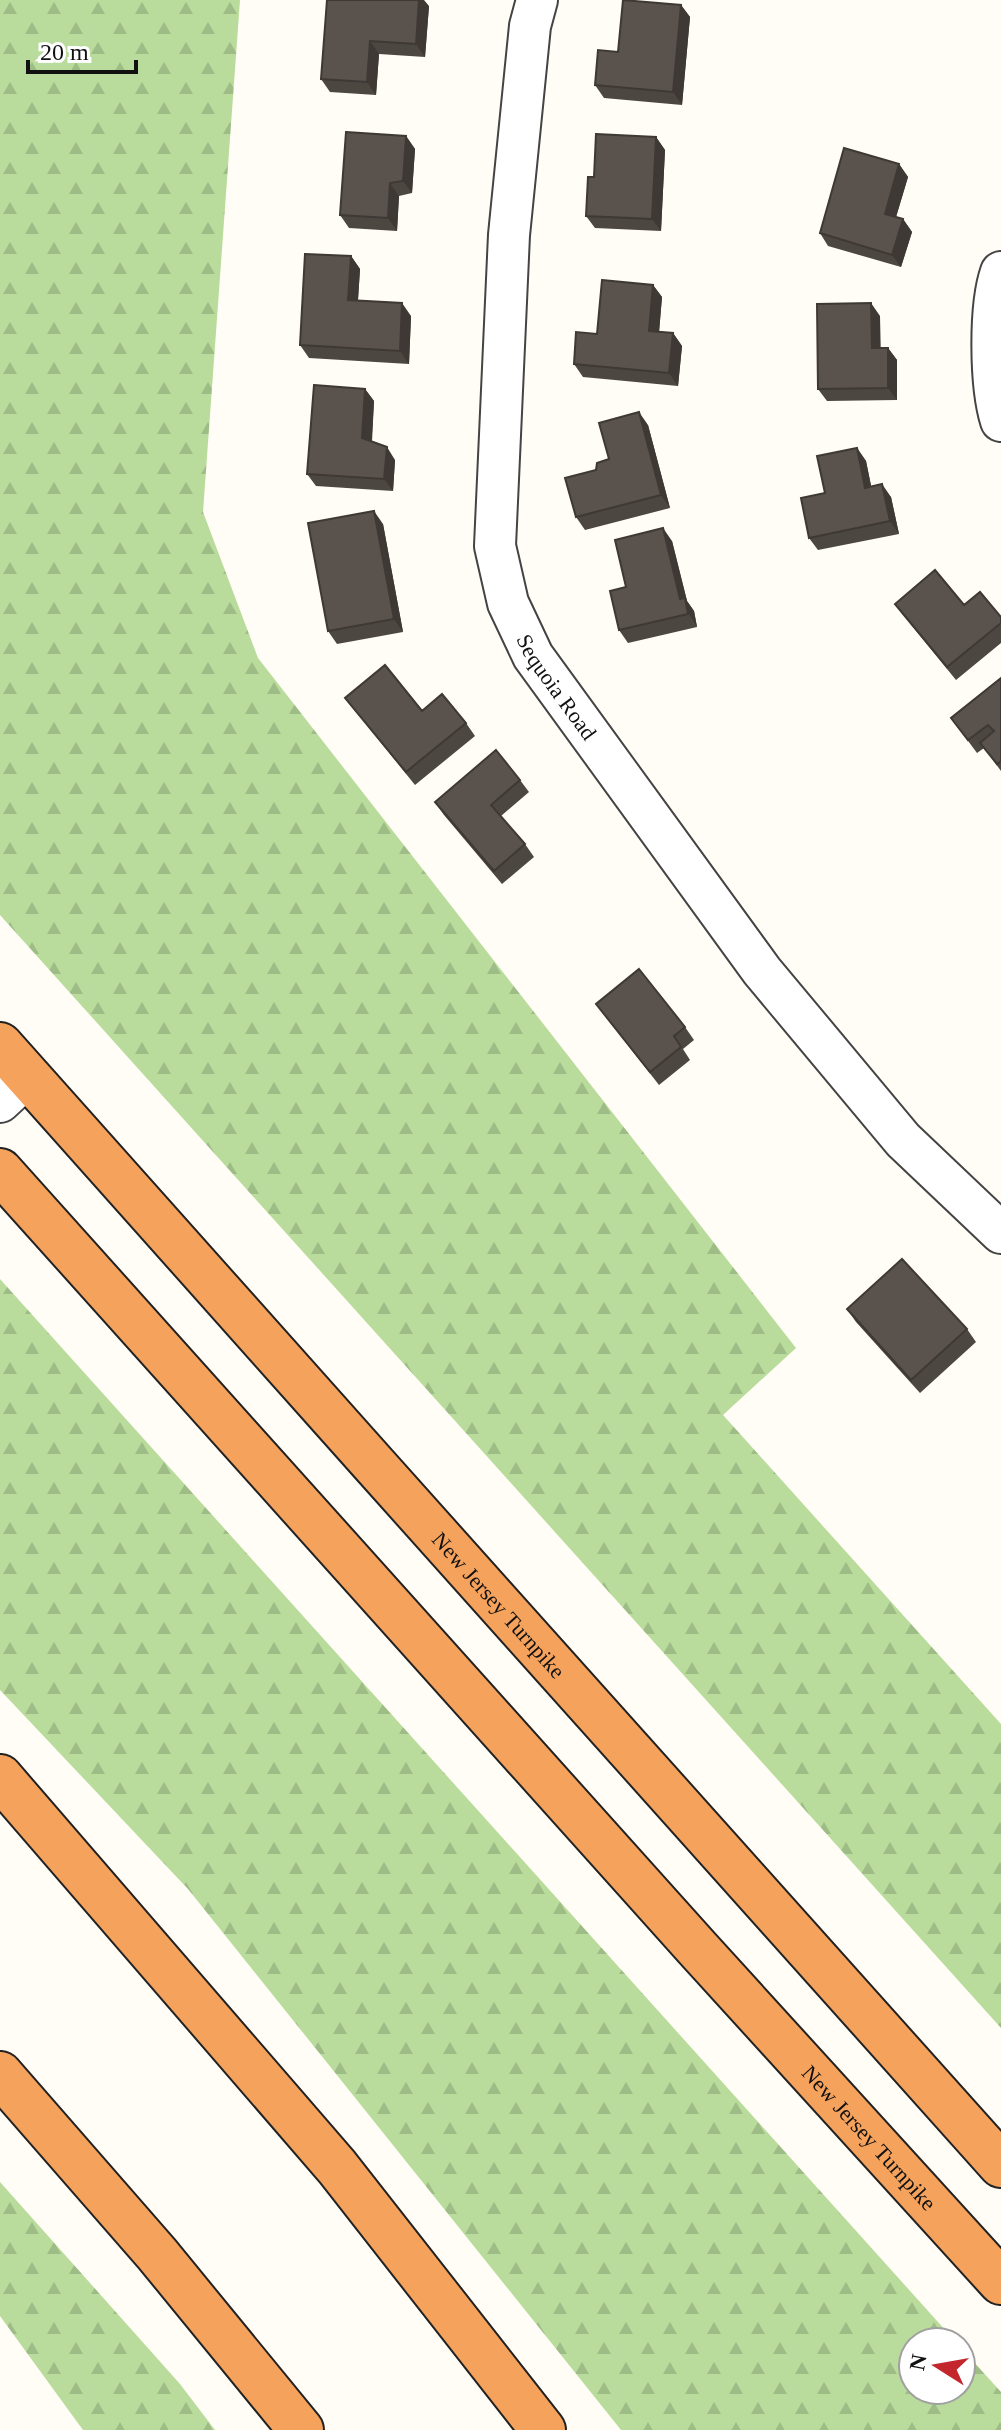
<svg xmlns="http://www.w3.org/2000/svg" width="1001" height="2430" font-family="Georgia,serif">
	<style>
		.forest { fill: url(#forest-firs) }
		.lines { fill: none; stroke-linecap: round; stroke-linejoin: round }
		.minor-casing { stroke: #444; stroke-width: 44 }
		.highway-casing { stroke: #222; stroke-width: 48 }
		.minor { stroke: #fff; stroke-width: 40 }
		.highway { stroke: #f5a25d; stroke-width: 44 }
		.wall { fill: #4d4742 }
		.shaded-wall { fill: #3f3936 }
		.building { fill: #5a524d; stroke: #3f3936; stroke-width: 2 }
		.labels { text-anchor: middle; stroke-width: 8; stroke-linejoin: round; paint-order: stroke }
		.street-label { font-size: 22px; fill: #111; stroke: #fff }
	</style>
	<defs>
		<pattern id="forest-firs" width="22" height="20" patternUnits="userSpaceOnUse" patternTransform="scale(2)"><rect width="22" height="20" fill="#b9dc9c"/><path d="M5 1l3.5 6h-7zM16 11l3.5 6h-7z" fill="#9ebc85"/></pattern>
	</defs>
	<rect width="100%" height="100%" fill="#fffdf5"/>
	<path class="forest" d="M0,0H240L203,512L258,658L796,1348L723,1415L1001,1724V2028L0,915Z
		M0,1279L956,2342H913V2390H961V2348L1001,2392V2430H621L188,1889L0,1690Z
		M0,2182L180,2384L215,2430H83L0,2316Z"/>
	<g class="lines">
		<defs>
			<g id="minor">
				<path id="s1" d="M537,0L530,26L509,235L495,546L508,603L533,656L762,971L903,1140L1001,1233"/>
				<path d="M1001,272C989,306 990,386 1001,421"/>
				<path d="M0,1102L28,1076"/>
			</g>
			<g id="highway">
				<path id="s2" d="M0,1045C334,1418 665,1794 1001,2165"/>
				<path id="s3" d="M0,1171L698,1949L1001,2282"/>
				<path d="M0,1777L337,2167L543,2430"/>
				<path d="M0,2074L157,2254L301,2430"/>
			</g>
		</defs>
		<use href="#minor" class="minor-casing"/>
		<use href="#highway" class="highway-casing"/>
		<use href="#minor" class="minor"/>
		<use href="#highway" class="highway"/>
	</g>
	<path class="wall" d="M327,0L429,6L425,57L379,54L376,95L330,92L321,79Z
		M681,5L690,17L682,105L604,98L595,85L618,52Z
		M406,136L415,149L412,193L399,196L397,231L349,228L340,215Z
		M656,137L665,150L661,231L595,228L586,216L594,177Z
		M899,164L908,177L896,217L903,219L912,232L901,267L828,246L820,233Z
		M351,256L360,269L358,301L411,316L409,364L309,358L300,345Z
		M653,285L662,297L659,332L673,333L682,346L678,386L583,377L574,364L597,334Z
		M880,316V348H888L897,360V400L827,401L818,389Z
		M365,389L374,401L372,442L395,460L393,491L316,486L307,474Z
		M648,425L670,508L585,530L576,517L596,470Z
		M857,448L866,461L871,486L891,497L899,534L818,550L809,538L825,493Z
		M383,524L403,632L337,644L328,631Z
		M672,541L687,601L694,611L697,627L628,643L619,630L626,587Z
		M895,604L964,605L1001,617V643L956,680L904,616Z
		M1001,678V771L984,748L977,753L951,718Z
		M345,698L422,711L466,723L475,736L415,785Z
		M520,780L529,792L501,816L525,844L534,857L502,884L444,815L435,802Z
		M596,1004L685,1027L694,1040L683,1049L690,1060L659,1085Z
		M847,1309L967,1329L976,1342L920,1393L856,1322Z"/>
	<path class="shaded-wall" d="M419,0H424L429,6L425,57L416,44Z
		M681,5L690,17L682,105L673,92Z
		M370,41L379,54L376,95L367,82Z
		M406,136L415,149L412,193L403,181Z
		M656,137L665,150L661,231L652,219Z
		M899,164L908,177L893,227L885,214Z
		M390,183L399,196L397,231L388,218Z
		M903,219L912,232L901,267L892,255Z
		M351,256L360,269L357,313L348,300Z
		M653,285L662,297L658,344L649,331Z
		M402,303L411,316L409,364L400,351Z
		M871,303L880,316L881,361L872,348Z
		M673,333L682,346L678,386L669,373Z
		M888,348L897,360V400L888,388Z
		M365,389L374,401L371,451L362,438Z
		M639,412L648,425L670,508L661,495Z
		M387,447L395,460L393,491L384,479Z
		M857,448L866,461L874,500L865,488Z
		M882,484L891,497L899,534L890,521Z
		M374,511L383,524L403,632L394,619Z
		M663,528L672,541L687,601L694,611L697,627L680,599Z"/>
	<path class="building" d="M327,0H419L416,44L370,41L367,82L321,79Z
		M623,0L681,5L673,92L595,85L598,50L618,52Z
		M346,132L406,136L403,181L390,183L388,218L340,215Z
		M596,134L656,137L652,219L586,216L588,177H594Z
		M844,148L899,164L885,214L903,219L892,255L820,233Z
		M305,254L351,256L348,300L402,303L400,351L300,345Z
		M602,280L653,285L649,331L673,333L669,373L574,364L576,332L597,334Z
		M871,303L872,348H888V388L818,389L817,304Z
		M314,385L365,389L362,438L387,447L384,479L307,474Z
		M639,412L661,495L576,517L565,478L596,470L597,463L609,459L599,423Z
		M857,448L865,488L882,484L890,521L809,538L801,498L825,493L817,456Z
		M374,511L394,619L328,631L308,523Z
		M663,528L680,599L685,598L688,614L619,630L610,591L626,587L615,540Z
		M935,570L964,605L980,592L1001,617V623L947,667L895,604Z
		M385,665L422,711L442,694L466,723L406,772L345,698Z
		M1001,678V761L997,764L980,743L994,731L988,725L968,740L951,718Z
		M496,750L520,780L491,805L525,844L494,871L435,802Z
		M639,969L685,1027L674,1036L681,1047L650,1072L596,1004Z
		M902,1259L967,1329L911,1380L847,1309Z"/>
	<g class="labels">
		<g class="street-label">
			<text dy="8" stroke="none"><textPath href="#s1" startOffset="704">Sequoia Road</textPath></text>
			<text dy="8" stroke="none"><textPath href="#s2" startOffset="750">New Jersey Turnpike</textPath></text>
			<text dy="8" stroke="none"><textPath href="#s3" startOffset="1300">New Jersey Turnpike</textPath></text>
		</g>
	</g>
	<g transform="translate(937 2366) rotate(281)"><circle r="38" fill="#ffffff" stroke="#a0a0a0" stroke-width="2"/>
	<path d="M0-6L14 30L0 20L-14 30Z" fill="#c4262e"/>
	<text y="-12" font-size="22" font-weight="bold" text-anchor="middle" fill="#111111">N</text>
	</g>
	<path d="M28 60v12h108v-12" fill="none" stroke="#111111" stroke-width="4"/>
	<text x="40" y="60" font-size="24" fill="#111111" stroke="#ffffff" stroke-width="6" paint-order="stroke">20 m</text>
</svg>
